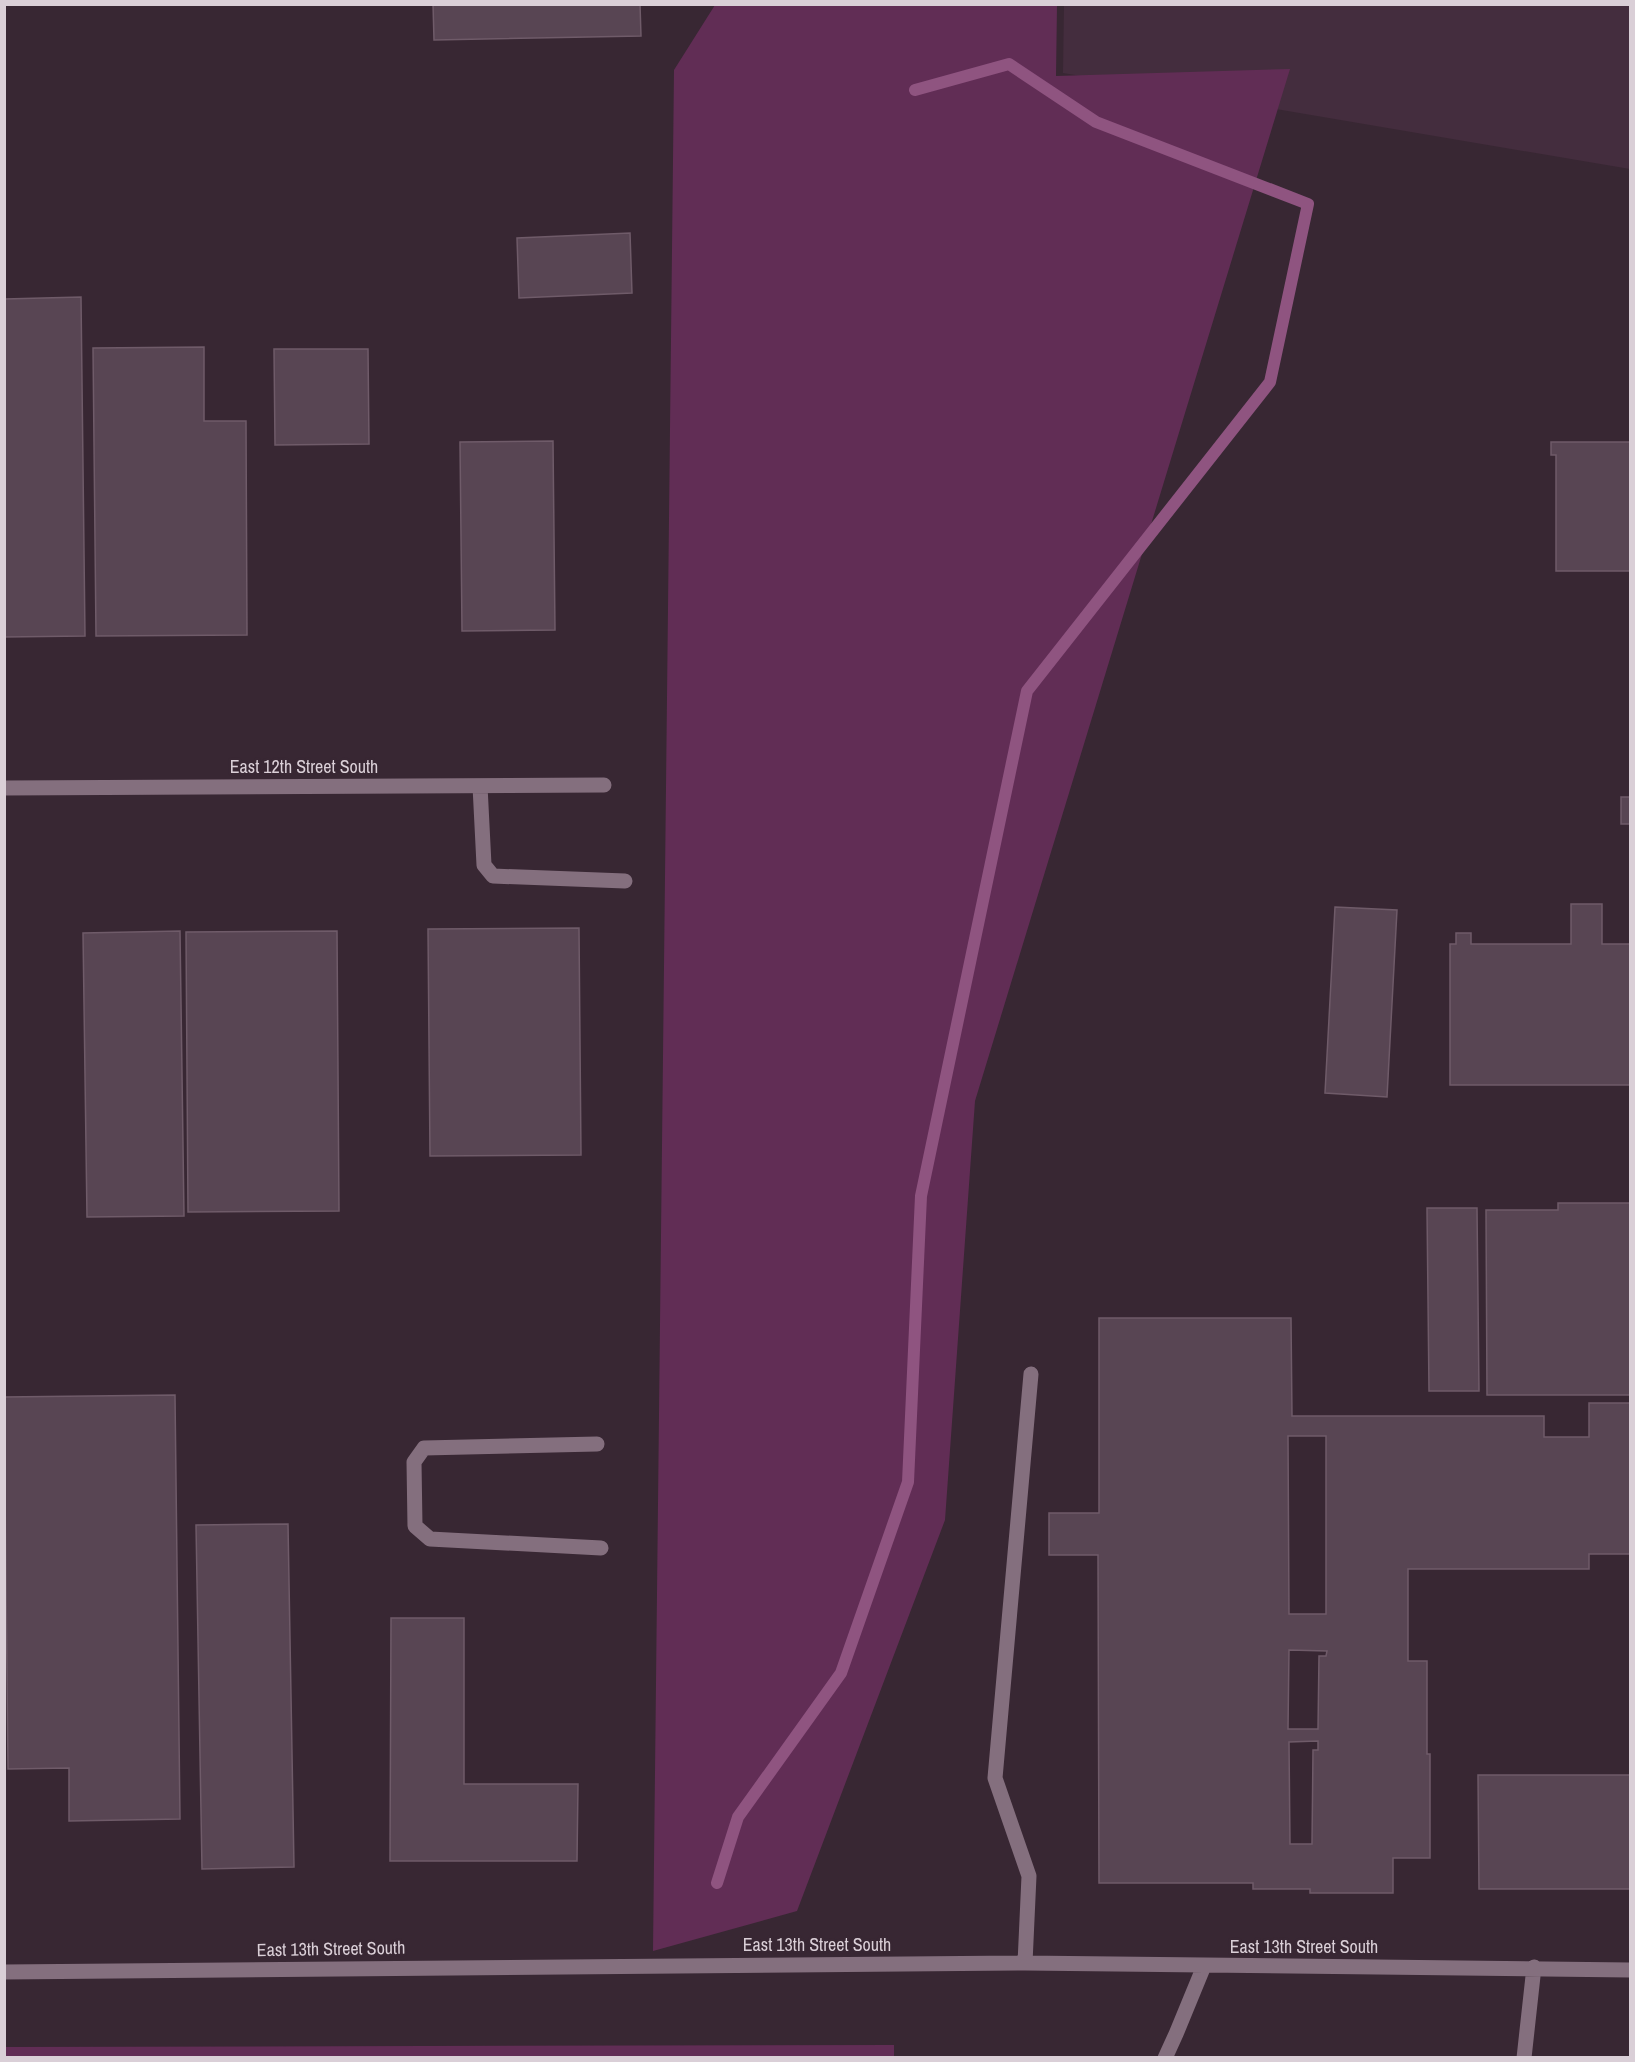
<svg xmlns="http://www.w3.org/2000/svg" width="1635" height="2062" font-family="'Archivo Narrow',sans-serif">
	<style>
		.built { fill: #442d3e }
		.green { fill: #612d55 }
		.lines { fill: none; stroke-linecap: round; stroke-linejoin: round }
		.stream { stroke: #8f5480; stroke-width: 12 }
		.building { fill: #584553; stroke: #6f5b69; stroke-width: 1.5; fill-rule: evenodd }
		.minor { stroke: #846f7e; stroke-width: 15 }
		.labels { text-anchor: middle; stroke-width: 5; stroke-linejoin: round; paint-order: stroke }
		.street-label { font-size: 18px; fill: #dacfd7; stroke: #382733 }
	</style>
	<rect width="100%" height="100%" fill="#382733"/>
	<path class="built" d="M1064,5H1630V169L1063,73Z"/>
	<path class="green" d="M715,5H1057L1056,76L1290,69L975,1101L945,1520L797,1911L653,1951L674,70Z
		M894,2045V2058L4,2057L5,2047Z"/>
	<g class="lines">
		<path class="stream" d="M717,1883L738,1817L841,1673L908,1482L921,1196L1027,691L1270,382L1308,204L1096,122L1009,64L915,90"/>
	</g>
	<path class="building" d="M433,4H640L641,36L434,40Z
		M630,233L632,293L519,298L517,238Z
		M81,297L85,636L4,637L5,299Z
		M204,347V421H246L247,635L96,636L93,348Z
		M274,349H368L369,444L275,445Z
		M553,441L555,630L462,631L460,442Z
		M1551,442H1630V571H1556V455H1551Z
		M1621,797H1630V824H1621Z
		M1571,904H1602V944H1630V1085H1450V944H1456V933H1471V944H1571Z
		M1335,907L1397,910L1387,1097L1325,1093Z
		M579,928L581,1155L430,1156L428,929Z
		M180,931L184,1216L87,1217L83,933Z
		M337,931L339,1211L188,1212L186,932Z
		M1558,1203H1630V1395H1487L1486,1210H1558Z
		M1427,1208H1477L1479,1391H1429Z
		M1099,1318H1291L1292,1416H1544V1437H1589V1403H1630V1554H1589V1569H1408V1661H1427V1754H1430V1858H1393V1893H1310V1889H1253V1883H1099L1098,1555H1049V1513H1099ZM1288,1436H1326V1614H1289ZM1289,1650L1327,1651L1326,1656H1319L1318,1729H1288ZM1318,1741V1750H1313L1312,1844H1290L1289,1742Z
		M175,1395L180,1819L69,1821V1768L8,1769L4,1397Z
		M288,1524L294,1867L202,1869L196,1525Z
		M391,1618H464V1784H578L577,1861H390Z
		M1478,1775H1630V1889H1479Z"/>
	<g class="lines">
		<path class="minor" d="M480,786L484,865L493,876L625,881
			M4,788L604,785
			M597,1444L424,1448L414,1462L415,1526L430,1539L601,1548
			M1025,1963L1029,1876L995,1778L1031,1374
			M4,1972L1025,1963L1630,1970
			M1165,2058L1176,2034L1204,1966
			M1524,2058L1534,1967"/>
	</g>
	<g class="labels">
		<g class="street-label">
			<text x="304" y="773">East 12th Street South</text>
			<text x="817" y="1951">East 13th Street South</text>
			<text x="1304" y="1953">East 13th Street South</text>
			<text transform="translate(331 1949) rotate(-1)" y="6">East 13th Street South</text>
		</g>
	</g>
	<rect width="1635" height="2062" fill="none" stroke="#dacfd7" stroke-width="12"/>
</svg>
